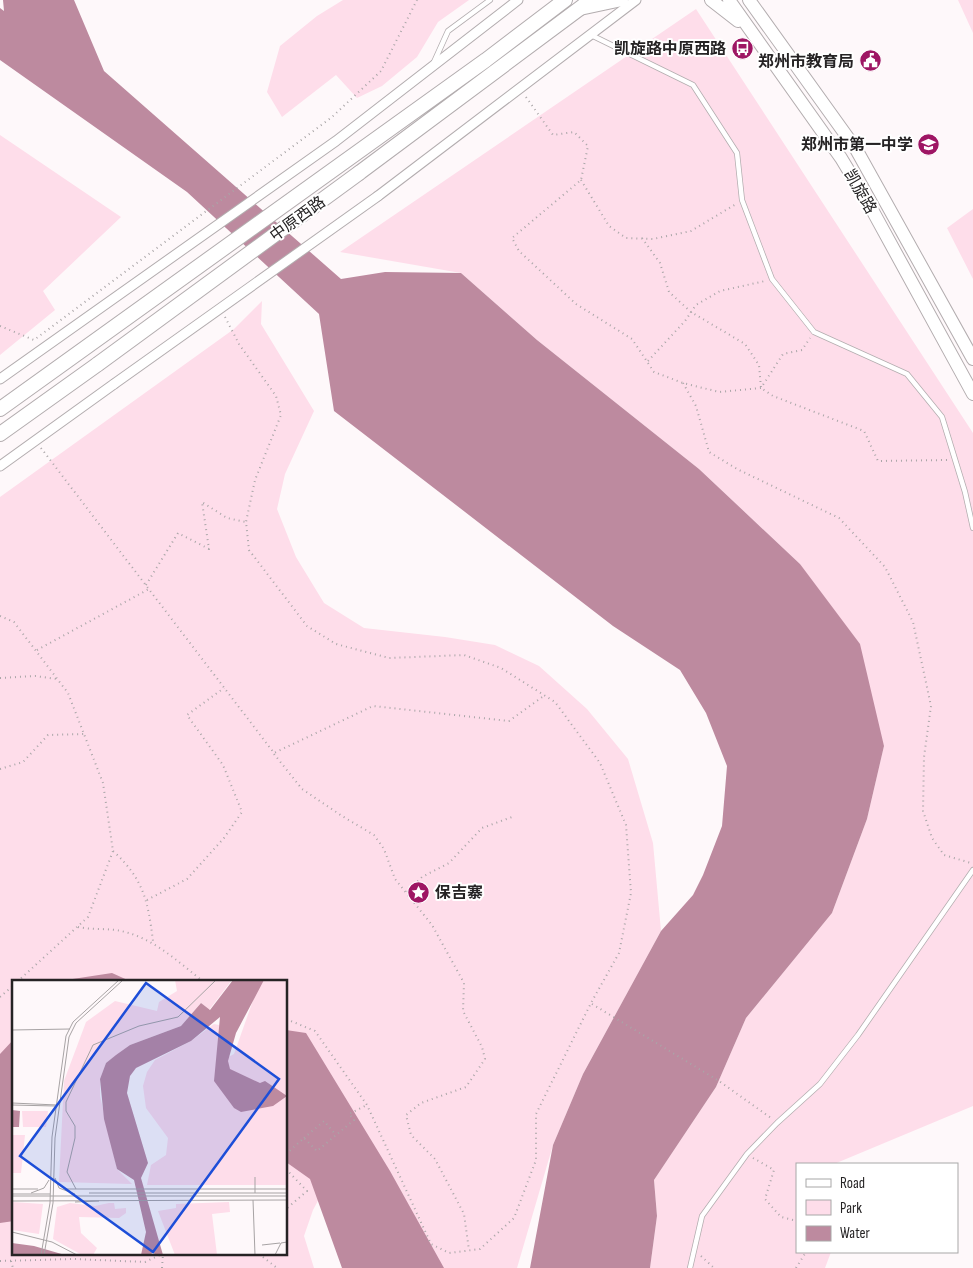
<svg xmlns="http://www.w3.org/2000/svg" width="973" height="1268" font-family="'Sofia Sans Condensed','Noto Sans SC',sans-serif">
	<style>
		.green { fill: #feddea; fill-rule: evenodd }
		.water { fill: #bd8a9f }
		.lines { fill: none; stroke-linecap: round; stroke-linejoin: round }
		.lane-casing { stroke: #b3adaf; stroke-width: 6 }
		.street-casing { stroke: #b3adaf; stroke-width: 11 }
		.secondary-casing { stroke: #b3adaf; stroke-width: 14 }
		.primary-casing { stroke: #b3adaf; stroke-width: 16 }
		.path { stroke: #aaa6a8; stroke-width: 2; stroke-dasharray: 1 4; stroke-linecap: butt }
		.lane { stroke: #fff; stroke-width: 4.5 }
		.street { stroke: #fff; stroke-width: 9 }
		.secondary { stroke: #fff; stroke-width: 12 }
		.primary { stroke: #fff; stroke-width: 14 }
		.street-bridge-casing { stroke: #b3adaf; stroke-width: 11; stroke-linecap: butt }
		.primary-bridge-casing { stroke: #b3adaf; stroke-width: 16; stroke-linecap: butt }
		.street-bridge { stroke: #fff; stroke-width: 9 }
		.primary-bridge { stroke: #fff; stroke-width: 14 }
		.labels { text-anchor: middle; stroke-width: 4; stroke-linejoin: round; paint-order: stroke }
		.poi-label { font-size: 16px; font-weight: bold; fill: #252324; stroke: #fff; text-anchor: end }
		.street-label { font-size: 16px; fill: #252324; stroke: #fff }
		.inset-road { fill: none; stroke: #a7a3a4; stroke-width: 1 }
		.view { fill: #1d4ed8; fill-opacity: 0.15; stroke: #1d4ed8; stroke-width: 2.5 }
		.inset-edge { fill: none; stroke: #252324; stroke-width: 2.5 }
	</style>
	<rect width="100%" height="100%" fill="#fef8fa"/>
	<path class="green" d="M343,0H469L438,22L417,57L382,86L357,98L336,75L282,117L267,92L280,46L317,16Z
		M958,0H973V33Z
		M696,9L973,433V1106L834,1164H797V1252H831L825,1268H650L657,1216L654,1180L716,1087L746,1018L832,913L867,819L884,746L800,564L699,469L537,340L461,273L340,252Z
		M0,135L121,217L43,291L55,310L0,355Z
		M973,209V279L947,228Z
		M262,301L261,324L314,411L285,474L277,509L296,557L324,603L364,628L445,637L495,645L539,666L587,709L628,759L653,843L661,931L583,1074L553,1145L517,1268H433L336,1167L313,1210L304,1236L314,1268H0V497L234,329ZM14,982H286V1254H14Z"/>
	<path class="water" d="M3,0H74L104,71L341,279L385,272L461,273L537,340L699,469L800,564L860,644L884,746L867,819L832,913L746,1018L716,1087L654,1180L657,1216L650,1268H530L553,1145L583,1074L661,931L693,895L703,875L722,826L727,766L706,713L680,670L613,626L334,411L319,314L187,192L0,60V8L4,11Z
		M112,973L132,982H65L66,980Z
		M286,1030L306,1033L390,1171L444,1268H342L310,1179L286,1162Z
		M14,1039V1221L0,1223V1054Z"/>
	<g class="lines">
		<defs>
			<path id="lane" d="M591,35L693,85L737,153L742,200L772,279L814,332L907,374L942,417L965,492L973,528
				M434,62L448,31L490,0
				M690,1268L702,1216L747,1154L777,1123L820,1084L858,1035L973,870"/>
			<path id="street" d="M378,196L636,0
				M0,379L336,141L518,0
				M0,466L114,384"/>
			<path id="secondary" d="M711,0L738,21
				M729,0L841,158L870,206L973,394
				M749,0L856,149L973,359
				M580,9L622,0"/>
			<path id="primary" d="M359,173L591,0
				M0,409L486,60L565,0
				M0,434L98,364"/>
		</defs>
		<use href="#lane" class="lane-casing"/>
		<use href="#street" class="street-casing"/>
		<use href="#secondary" class="secondary-casing"/>
		<use href="#primary" class="primary-casing"/>
		<path class="path" d="M526,97L553,135L574,132L588,146L581,180L512,238L519,251L576,304L632,339L654,372L683,383L719,392L761,388L783,354L802,350L810,338
			M581,180L609,226L626,238L653,239L691,231L736,204
			M642,238L660,263L669,292L691,312L745,344L759,365L761,388L773,396L864,431L878,461L947,460
			M225,317L239,344L276,396L281,415L255,480L246,522L249,550L307,626L336,644L389,658L464,655L501,668L555,702L600,763L626,825L631,893L619,953L591,1003L536,1114V1160L514,1218L480,1249L449,1253L431,1244L367,1105L315,1031L286,1019
			M0,326L34,340L332,117L381,71L417,0
			M648,361L685,321L696,305L720,291L765,281
			M683,383L696,406L709,452L737,469L839,518L885,567L913,622L931,706L924,757L923,811L932,838L944,855L971,863
			M41,448L274,753L373,706L509,721L545,695
			M146,585L178,533L209,549L202,502L227,518L246,522
			M0,616L14,622L68,693L103,783L113,851L88,917L17,982
			M37,650L149,589
			M0,678L35,676L57,679
			M274,754L302,789L342,816L374,835L384,849L395,879L432,925L464,983L463,1011L482,1047L485,1059L466,1087L421,1103L406,1115L411,1135L435,1159L464,1214L469,1250
			M0,769L23,762L48,735L84,734
			M113,851C144,879 148,902 153,941
			M407,892L422,877L449,863L482,828L512,817
			M147,900L187,879L224,838L242,812L223,765L187,715L224,688
			M78,927C92,930 108,928 121,931C154,938 178,962 204,982
			M0,997L14,985
			M592,1004L719,1081L771,1118
			M304,1138L324,1121L336,1135
			M286,1154L304,1138L317,1151L354,1120L349,1114L367,1105
			M753,1158L774,1170L765,1199L781,1217L797,1221
			M286,1169L307,1191L286,1209
			M259,1254L277,1268
			M701,1256L714,1268
			M0,1261L73,1259L145,1262L162,1254
			M11,1261L13,1268
			M162,1268L163,1254
			M796,1268L806,1252"/>
		<use href="#lane" class="lane"/>
		<use href="#street" class="street"/>
		<use href="#secondary" class="secondary"/>
		<use href="#primary" class="primary"/>
		<defs>
			<path id="street-bridge" d="M114,384L378,196"/>
			<path id="primary-bridge" d="M98,364L359,173"/>
		</defs>
		<use href="#street-bridge" class="street-bridge-casing"/>
		<use href="#primary-bridge" class="primary-bridge-casing"/>
		<use href="#street-bridge" class="street-bridge"/>
		<use href="#primary-bridge" class="primary-bridge"/>
	</g>
	<defs>
		<symbol id="bus-disc" viewBox="-11 -11 22 22"><circle r="9.5" fill="#9e1664" stroke="#fff"/><path d="M-5-6H5V4H4V6H2V4H-2V6H-4V4H-5ZM-3.5-4V0h7V-4ZM-3.5 1.2v1.5H-2V1.2ZM2 1.2v1.5H3.5V1.2Z" fill="#fff"/></symbol>
		<symbol id="civic-disc" viewBox="-11 -11 22 22"><circle r="9.5" fill="#9e1664" stroke="#fff"/><path d="M-.6-6.5H3V-4.5H.6V-3L4-1V1h2V6H-6V1h2V-1L-.6-3ZM-1.2 2.5V6h2.4V2.5Z" fill="#fff"/></symbol>
		<symbol id="school-disc" viewBox="-11 -11 22 22"><circle r="9.5" fill="#9e1664" stroke="#fff"/><path d="M0-5L7-2L0 1L-7-2ZM-4 1L0 2.5L4 1V4Q0 6-4 4Z" fill="#fff"/></symbol>
		<symbol id="sight-disc" viewBox="-11 -11 22 22"><circle r="9.5" fill="#9e1664" stroke="#fff"/><path d="M0-6L1.8-2.2L6-1.7L2.9 1.2L3.7 5.4L0 3.3L-3.7 5.4L-2.9 1.2L-6-1.7L-1.8-2.2Z" fill="#fff"/></symbol>
	</defs>
	<g fill-rule="evenodd">
		<use href="#bus-disc" x="730" y="36" width="25" height="25"/>
		<use href="#civic-disc" x="858" y="48" width="25" height="25"/>
		<use href="#school-disc" x="916" y="132" width="25" height="25"/>
		<use href="#sight-disc" x="406" y="880" width="25" height="25"/>
	</g>
	<g class="labels">
		<g class="poi-label">
			<text x="726" y="54">凯旋路中原西路</text>
			<text x="854" y="67">郑州市教育局</text>
			<text x="913" y="150">郑州市第一中学</text>
			<text x="435" y="898" text-anchor="start">保吉寨</text>
		</g>
		<g class="street-label">
			<text transform="translate(861 191) rotate(60)" y="6">凯旋路</text>
			<text transform="translate(297 218) rotate(-36)" y="6">中原西路</text>
		</g>
	</g>
	<g transform="translate(12 980)">
		<rect width="275" height="275" fill="#fef8fa"/>
		<path d="M163,0H220L197,30L189,23L169,46L118,65L94,83L88,99V116L105,189L120,204L47,202L52,101L74,42L103,21L145,31L147,22L165,11ZM252,0H275V205H135L139,185L154,175L156,158L134,128L131,106L135,92L143,80L179,61L202,44L207,45L209,50L211,80L222,74L244,12ZM10,131H36L34,147H11ZM0,155H13L9,193H0ZM0,222L31,224L27,254L0,250ZM217,222L218,232L200,234L205,275H163L146,231L164,228V224ZM58,223L83,226L97,223H102L103,229L114,228V233L107,238L67,237L69,253L85,268L81,275H70L41,259L45,227Z" fill="#feddea"/>
		<path d="M221,0H252L224,53L216,81L218,89L248,103L253,101L275,116L261,126L229,132L222,128L202,101L208,37L179,61L124,88L118,96L115,113L136,183L129,198L151,275H143L141,271L139,275H129L134,252L122,200L105,189L92,139L88,99L94,83L104,75L118,65L169,46L189,23L198,30ZM0,130L8,131L7,147H0ZM0,263L22,266L53,275H0Z" fill="#bd8a9f"/>
		<path class="inset-road" d="M0,50L58,49M0,123L45,125M0,125L43,126M243,197V213M43,198L47,208L63,214M0,209H26M54,209H275M64,209L55,192L63,158V146L54,131V122L81,65L127,46L166,37L204,0M19,213L32,208L37,200M77,213H275M0,214H38M0,216H275M241,220L243,275M0,221L275,220M63,222L87,221M0,252L40,262L65,275M250,265L268,263M29,275L38,223L40,157L54,56L61,42L107,0M32,275L41,223L43,158L57,57L64,43L111,0M263,275L269,263L275,262"/>
		<path class="view" d="M134,3L267,99L141,272L8,176Z"/>
		<rect width="275" height="275" class="inset-edge"/>
	</g>
	<rect x="796" y="1163" width="162" height="90" fill="#ffffff" stroke="#a8a7a7"/>
	<rect x="806" y="1179" width="25" height="8" fill="#ffffff" stroke="#a8a7a7"/>
	<text x="840" y="1188" font-size="15" fill="#252324">Road</text>
	<rect x="806" y="1200" width="25" height="15" fill="#feddea" stroke="#a8a7a7"/>
	<text x="840" y="1213" font-size="15" fill="#252324">Park</text>
	<rect x="806" y="1226" width="25" height="15" fill="#bd8a9f" stroke="#a8a7a7"/>
	<text x="840" y="1238" font-size="15" fill="#252324">Water</text>
</svg>
